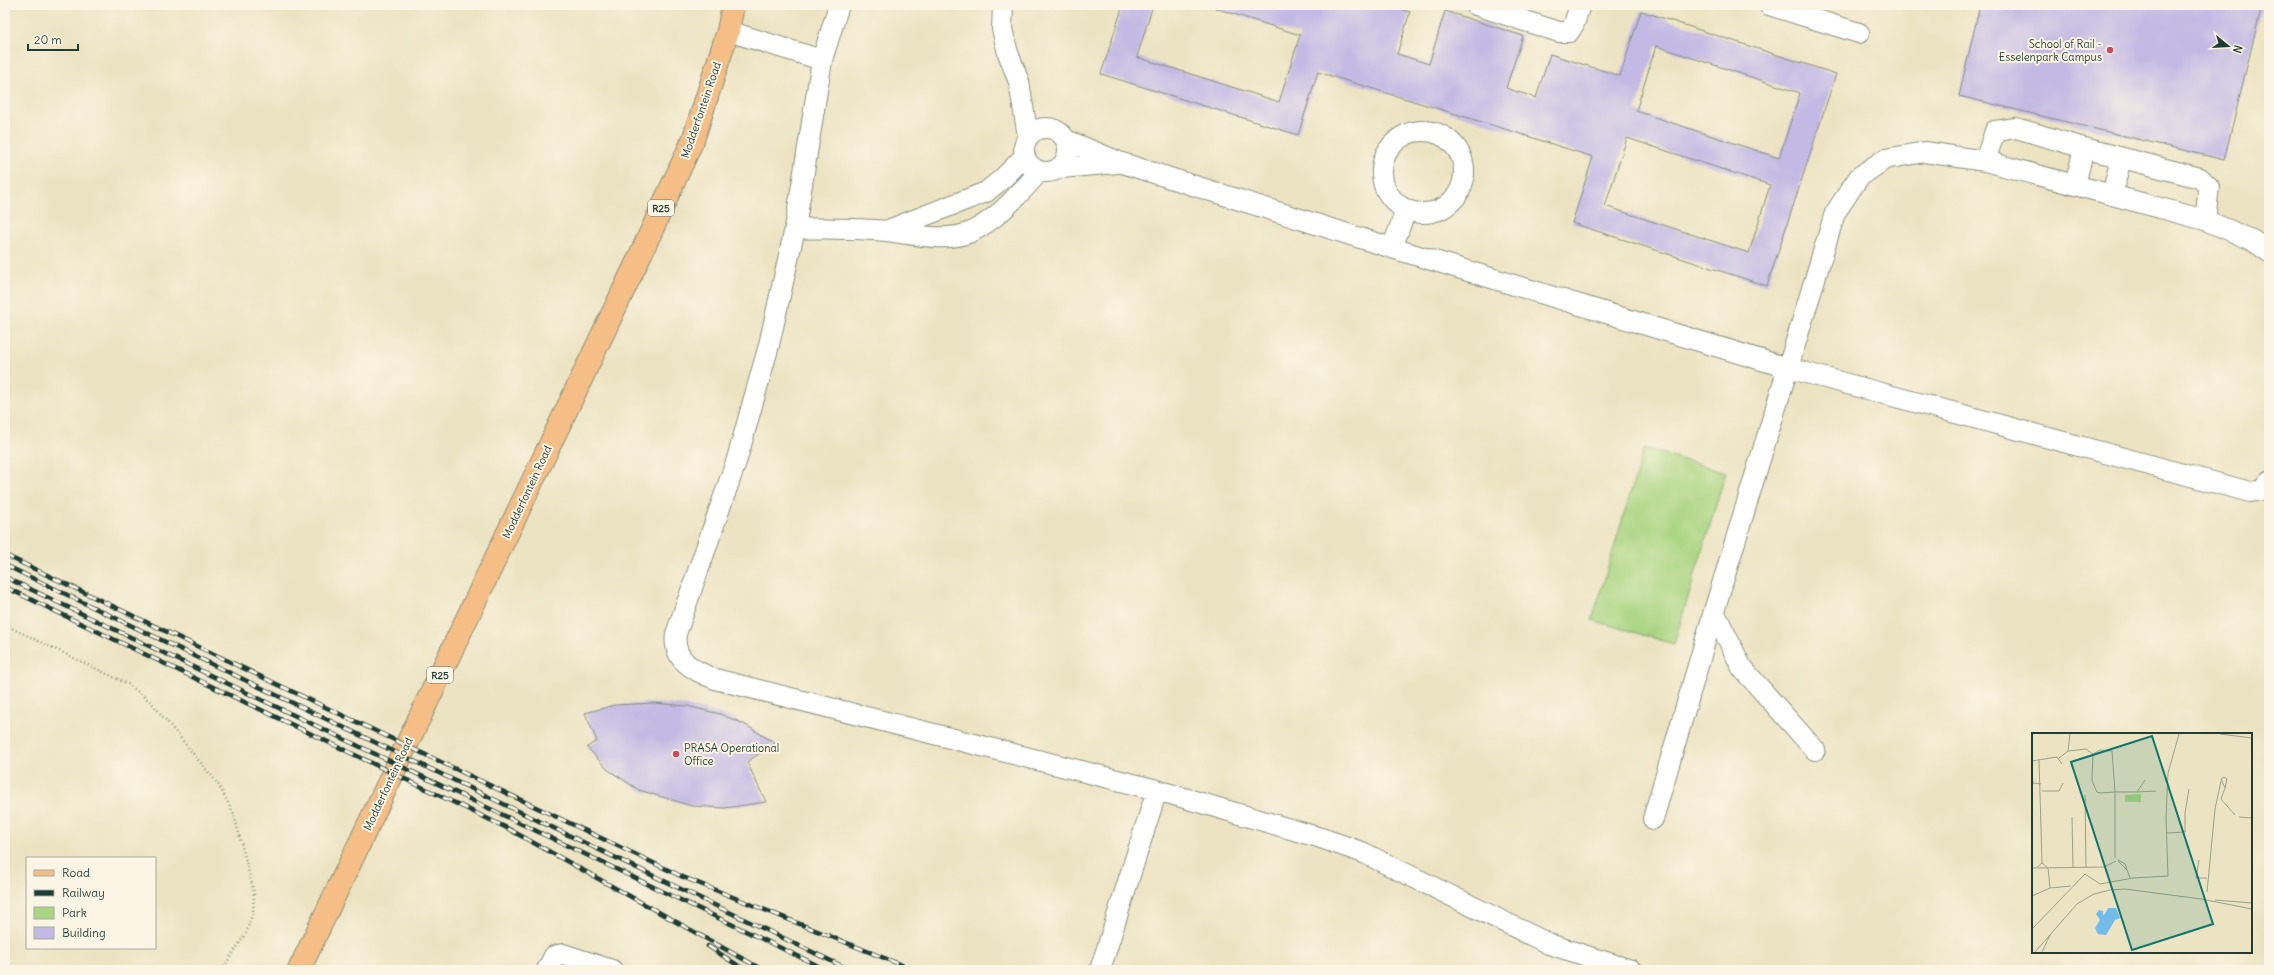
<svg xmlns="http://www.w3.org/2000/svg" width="2274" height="975" font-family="Delius,sans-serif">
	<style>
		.green { fill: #aad582; stroke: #64895b }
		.building { fill: #c2b9e4; fill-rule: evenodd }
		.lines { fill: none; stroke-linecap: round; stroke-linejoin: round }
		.minor-casing { stroke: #86907b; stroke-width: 22 }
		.major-casing { stroke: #86907b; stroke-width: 24 }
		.path { stroke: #86907b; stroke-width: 2.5; stroke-dasharray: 1 3; stroke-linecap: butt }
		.minor { stroke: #fff; stroke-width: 20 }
		.major { stroke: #f6be87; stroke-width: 22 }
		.rail-casing { stroke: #1f3d34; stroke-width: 4.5 }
		.rail { stroke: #fcf5e5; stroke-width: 3; stroke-dasharray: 9; stroke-linecap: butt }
		.poi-dot { fill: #d1495b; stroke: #fcf5e5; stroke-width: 1.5 }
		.labels { text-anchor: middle; stroke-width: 4; stroke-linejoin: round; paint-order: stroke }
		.shield { fill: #fcf5e5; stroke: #617469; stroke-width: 1 }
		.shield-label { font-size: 10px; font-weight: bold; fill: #1f3d34 }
		.poi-label { font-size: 11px; fill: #1f3d34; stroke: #fcf5e5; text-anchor: end }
		.street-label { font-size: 11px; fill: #1f3d34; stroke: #fcf5e5 }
		.inset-road { fill: none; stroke: #9aa189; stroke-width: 1 }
		.view { fill: #0f766e; fill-opacity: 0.15; stroke: #0f766e; stroke-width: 2 }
		.inset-edge { fill: none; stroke: #1f3d34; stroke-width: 2 }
	</style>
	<rect width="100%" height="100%" fill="#fcf5e5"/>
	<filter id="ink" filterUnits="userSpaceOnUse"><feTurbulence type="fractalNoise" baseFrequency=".025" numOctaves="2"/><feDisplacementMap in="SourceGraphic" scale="8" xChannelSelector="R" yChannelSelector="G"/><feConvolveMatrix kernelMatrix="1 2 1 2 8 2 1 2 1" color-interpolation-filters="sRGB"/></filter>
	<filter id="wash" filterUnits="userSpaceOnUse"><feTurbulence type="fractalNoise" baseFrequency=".012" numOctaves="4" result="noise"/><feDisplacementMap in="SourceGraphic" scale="16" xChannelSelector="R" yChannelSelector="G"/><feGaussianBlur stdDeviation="0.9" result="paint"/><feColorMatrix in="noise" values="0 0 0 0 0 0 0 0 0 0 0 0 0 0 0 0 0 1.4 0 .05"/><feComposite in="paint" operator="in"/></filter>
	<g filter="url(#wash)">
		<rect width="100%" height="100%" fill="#ece3c2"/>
		<path class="green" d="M1644,448L1726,472L1674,644L1592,620Z"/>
		<g id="blocks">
			<path class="building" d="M1123,5H1153L1137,57L1279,102L1300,35L1215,8V5H1292L1308,10L1309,5H1387L1410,12L1397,54L1429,64L1445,11L1523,36L1506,88L1536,98L1550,54L1620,76L1641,11L1836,74L1767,286L1572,223L1593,157L1508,130L1318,72L1298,135L1101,74ZM1656,46L1800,93L1779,158L1636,111ZM1627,138L1770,185L1749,253L1605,206Z
				M1980,5H2262L2224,160L1959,96Z
				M654,703L687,706L720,714L744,724L775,743L747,762L766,802L725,808L692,806L639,790L607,769L587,747L597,741L585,713L615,705Z"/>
		</g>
	</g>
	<g filter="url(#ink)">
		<use href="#blocks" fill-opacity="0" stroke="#86907b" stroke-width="1"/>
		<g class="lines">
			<defs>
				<path id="minor" d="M839,5L822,60L795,228L769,345L737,459L676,634C672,660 694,671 715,679L1157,790L1321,838L1364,853L1549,944L1631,970
					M1003,5L1002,29L1008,53L1019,82L1028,136
					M1476,5L1559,32H1569L1574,24L1580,5
					M1769,5L1859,33
					M728,31L822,60
					M1024 150a22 22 0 1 1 44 0a22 22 0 1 1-44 0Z
					M1382 172a41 41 0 1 1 82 0a41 41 0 1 1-82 0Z
					M1066,140L1119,162L1392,248L1788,368L2250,492L2262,490L2269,482
					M1985,161L1995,131L2016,128L2084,148L2200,178L2209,187L2205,220
					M1060,168L1117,163
					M2075,185L2084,148
					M2112,195L2121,158
					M795,228C825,229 856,228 886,231C912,234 945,243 971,232C999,218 1018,195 1039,172
					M888,230L986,192L1002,179L1024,157
					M1392,248L1406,210
					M1815,750L1742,668L1714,611L1835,213L1859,177L1885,159L1925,152L1985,161L2205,220L2252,240L2269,252
					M1653,819L1714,611
					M547,970L554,956L563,954L612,970
					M1100,970L1157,790"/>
				<path id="major" d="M299,970L638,260L693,140L728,31L733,5"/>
			</defs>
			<use href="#minor" class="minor-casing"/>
			<use href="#major" class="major-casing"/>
			<path class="path" d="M5,625L128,684L151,702L218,784L234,814L254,893L253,913L246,933L222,970"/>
			<use href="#minor" class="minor"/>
			<use href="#major" class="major"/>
			<defs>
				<path id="rail" d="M5,555L683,877L914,970
					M5,565L850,970
					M5,577L827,970
					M5,587L505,827L763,970
					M708,946L745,970"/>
			</defs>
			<use href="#rail" class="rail-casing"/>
			<use href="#rail" class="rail"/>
		</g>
	</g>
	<g class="poi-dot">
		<circle cx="2110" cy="50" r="4"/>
		<circle cx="676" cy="754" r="4"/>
	</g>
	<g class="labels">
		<g class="shield">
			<rect x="648" y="200" width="26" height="16" rx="3"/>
			<rect x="427" y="667" width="26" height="16" rx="3"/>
		</g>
		<g class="shield-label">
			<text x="661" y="212">R25</text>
			<text x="440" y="679">R25</text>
		</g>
		<g class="poi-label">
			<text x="2102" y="48">School of Rail -<tspan x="2102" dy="13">Esselenpark Campus</tspan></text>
			<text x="684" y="752" text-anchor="start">PRASA Operational<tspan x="684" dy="13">Office</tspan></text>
		</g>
		<g class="street-label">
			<text transform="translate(701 110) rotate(-71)" y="4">Modderfontein Road</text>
			<text transform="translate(527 492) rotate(-65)" y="4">Modderfontein Road</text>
			<text transform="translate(388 784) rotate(-65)" y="4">Modderfontein Road</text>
		</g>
	</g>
	<g transform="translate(2032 733)">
		<rect width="220" height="220" fill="#ece3c2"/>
		<path d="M109,61V69H93V62Z" fill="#aad582"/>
		<path d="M76,175H84L88,185L83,187L74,202L66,201L63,195L68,187L64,181L67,177L71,178V182L73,181Z" fill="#72bceb"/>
		<path class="inset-road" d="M188,1L220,5M36,18L38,1M27,25L36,18L54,16L61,21M0,28L25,24L30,31M0,39L1,50L9,51M193,55L195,46L192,44L189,46L193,55L189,66L203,82M10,58H27L31,50M105,59L124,58M53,62L54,135M40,84L41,135M207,84L220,85M135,100L153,99V80L157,56M83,125V59L80,18L68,17L61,21L60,48L65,59L68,60L83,59H105L113,47M86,127L93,131L98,145M167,127L164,145H175M86,128L95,137M10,130L16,135L18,155M0,135H4L10,130L7,26M5,135L72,134L84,128M175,159L183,76L189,48M0,163L18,155L39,153M183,167L220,170M0,196L53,141L68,151L101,145L136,143L134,85L136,40L147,1M3,219L45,171L62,161L78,157L93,156L169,166L220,176M10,219L18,202"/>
		<path class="view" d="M120,3L181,191L100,217L39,29Z"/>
		<rect width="220" height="220" class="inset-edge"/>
	</g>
	<rect width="2274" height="975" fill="none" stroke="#fcf5e5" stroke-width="20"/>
	<rect x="26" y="857" width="130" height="92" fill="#fcf5e5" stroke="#a4ab9e"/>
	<rect x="34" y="870" width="20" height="6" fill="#f6be87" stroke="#a4ab9e"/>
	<text x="62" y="877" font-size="12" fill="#1f3d34">Road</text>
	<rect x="34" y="890" width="20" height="6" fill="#1f3d34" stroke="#a4ab9e"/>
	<text x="62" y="897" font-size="12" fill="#1f3d34">Railway</text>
	<rect x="34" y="907" width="20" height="12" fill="#aad582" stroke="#a4ab9e"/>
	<text x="62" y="917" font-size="12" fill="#1f3d34">Park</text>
	<rect x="34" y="927" width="20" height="12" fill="#c2b9e4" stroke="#a4ab9e"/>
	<text x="62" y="937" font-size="12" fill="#1f3d34">Building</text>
	<g transform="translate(2228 46) rotate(108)" stroke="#fcf5e5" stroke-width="3" paint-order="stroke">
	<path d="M0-3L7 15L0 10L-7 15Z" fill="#1f3d34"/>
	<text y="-6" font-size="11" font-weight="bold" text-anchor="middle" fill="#1f3d34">N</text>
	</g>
	<path d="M28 44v6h50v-6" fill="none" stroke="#1f3d34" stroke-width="2"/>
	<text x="34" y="44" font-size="12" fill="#1f3d34" stroke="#fcf5e5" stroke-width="3" paint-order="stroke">20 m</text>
</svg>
